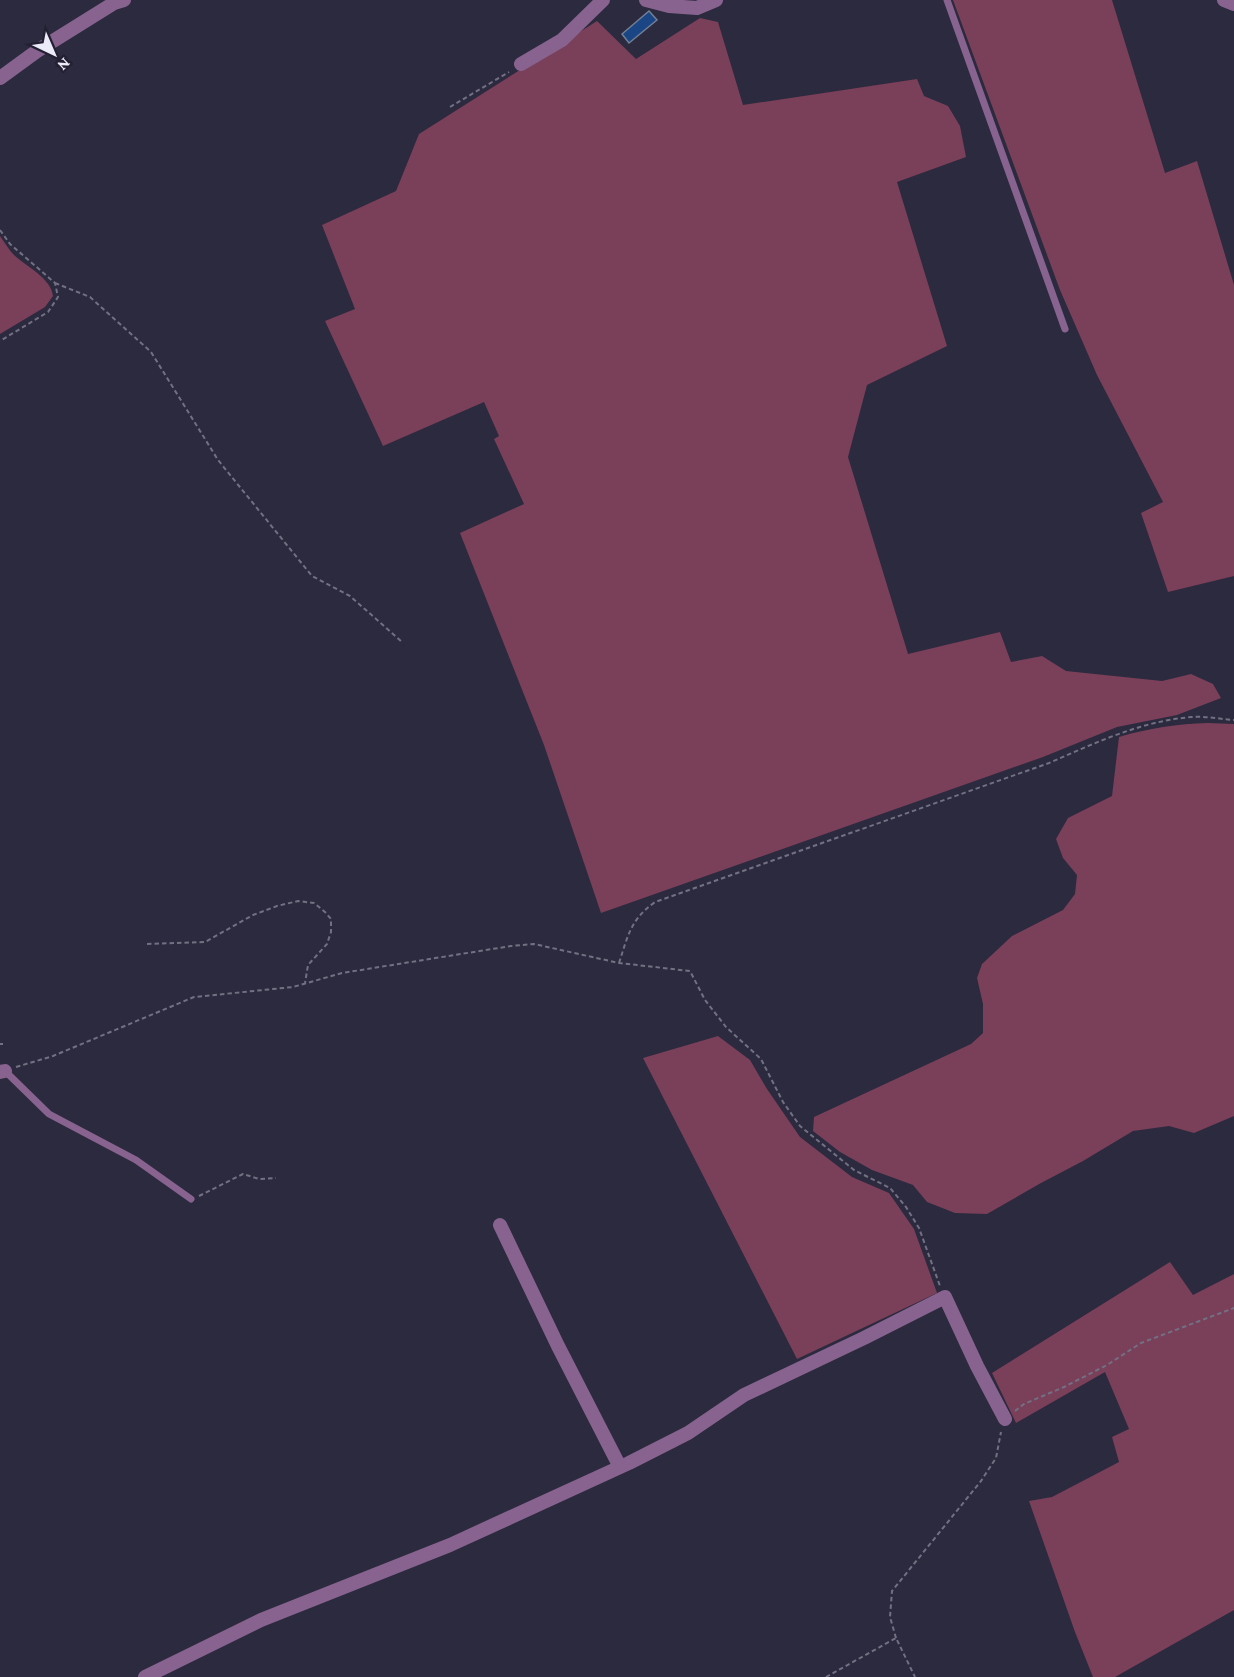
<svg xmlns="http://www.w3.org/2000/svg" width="1234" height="1677" font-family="'Crimson Pro',serif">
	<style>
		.green { fill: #7a3f59 }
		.building { fill: #1a4685; stroke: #728095; stroke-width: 1.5 }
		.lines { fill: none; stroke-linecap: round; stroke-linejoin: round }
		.path { stroke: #727082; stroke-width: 2; stroke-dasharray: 4.5 3; stroke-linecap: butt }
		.lane { stroke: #88638f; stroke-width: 7 }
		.street { stroke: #88638f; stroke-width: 14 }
	</style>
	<rect width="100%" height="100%" fill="#2c2a3e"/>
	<path class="green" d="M953,0H1112L1165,173L1197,161L1234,285V576L1168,592L1141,513L1163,502L1097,375L1060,290Z
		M700,18L718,22L743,105L917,79L924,96L948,106L960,126L966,157L897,182L947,346L867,385L848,457L908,654L1000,632L1011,662L1042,656L1066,671L1162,681L1191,674L1213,684L1221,698L1177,715L1117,727L1043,757L601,913L544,745L460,533L524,504L494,439L499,436L484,402L383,446L325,321L355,309L322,225L396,191L419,134L597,21L636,59Z
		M0,236C5,243 9,250 14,255C27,267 51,278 53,296L45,307L0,334Z
		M1208,723L1234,724V1116L1194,1133L1169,1126L1133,1131L1083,1161L1041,1183L987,1214L955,1213L927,1202L913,1185L872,1170L840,1152L813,1131L814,1117L971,1044L983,1033V1004L977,978L982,964L1012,936L1063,910L1075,894L1077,875L1063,858L1056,839L1068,818L1112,796L1119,737C1149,728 1177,724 1208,723Z
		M718,1036L750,1060L767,1089L800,1137L852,1177L889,1193L914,1229L937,1293L797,1359L643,1058Z
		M1170,1262L1193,1295L1234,1274V1610L1115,1677H1093L1075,1632L1029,1501L1052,1497L1119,1462L1112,1437L1129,1429L1105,1372L1016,1423L992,1373Z"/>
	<path class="building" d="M649,11L657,20L629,43L622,34Z"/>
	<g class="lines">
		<path class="path" d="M450,107L509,72
			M0,230L10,244L55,283L58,297L48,312L0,341
			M55,283L90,297L151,352L218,460L312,576L350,596L401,641
			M147,944L205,942L253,915L277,906L298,901L314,903L325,912L331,919V932L327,944L308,965L305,983
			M619,963C628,936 630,920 655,902L1049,763C1095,743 1141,721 1192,717C1205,716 1220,719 1234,720
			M0,1044H3
			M16,1067L53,1056L194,997L293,987L342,973L511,946L534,944L619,963L690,971L705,1000L726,1027L761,1059L783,1102L800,1126L854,1170L890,1188L906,1207L919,1228L940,1286
			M199,1196L243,1174L259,1179L276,1178
			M1015,1411L1024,1404L1064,1387L1107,1365L1141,1343L1234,1308
			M896,1638L890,1617L892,1591L981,1481L996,1458L1001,1432
			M826,1677L896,1638L915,1677"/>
		<path class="lane" d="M947,0L1065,329
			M5,1071L49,1114L136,1160L191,1199"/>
		<path class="street" d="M646,0L669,6L697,8L716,0
			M1224,0L1234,4
			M521,64L562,40L603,0
			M0,78L37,51L114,3L124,0
			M0,1072L5,1071
			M500,1225L558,1346L620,1467
			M145,1677L261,1620L450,1545L629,1463L688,1433L744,1395L864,1338L945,1297L977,1366L1005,1419"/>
	</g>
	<g transform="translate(54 54) rotate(136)" stroke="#232033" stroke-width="4.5" paint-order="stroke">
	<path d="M0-4.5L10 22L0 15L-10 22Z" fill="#ecebf9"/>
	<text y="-9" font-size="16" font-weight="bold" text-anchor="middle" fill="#ecebf9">N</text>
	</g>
</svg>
